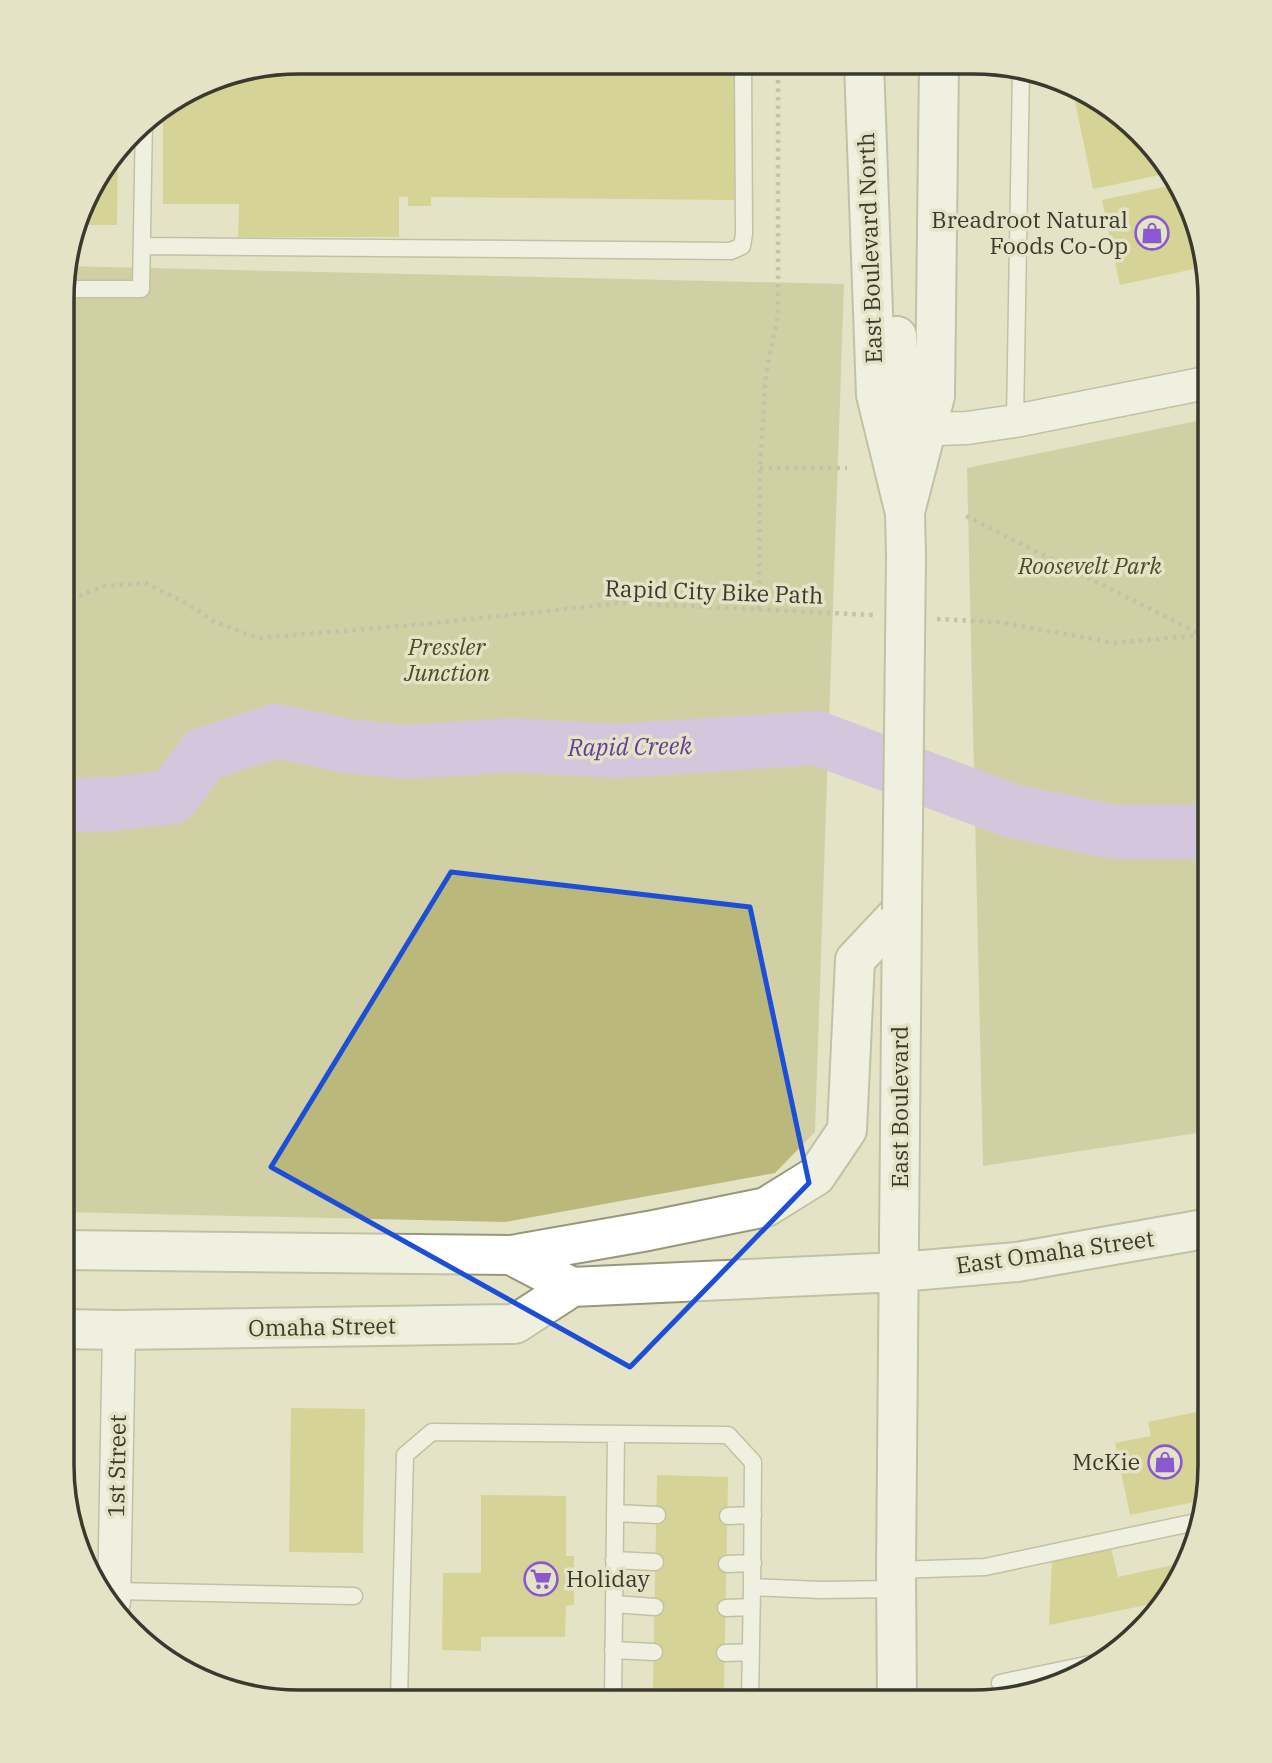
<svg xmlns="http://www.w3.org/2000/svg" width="1272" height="1763" font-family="'IBM Plex Serif',serif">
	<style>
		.green { fill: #bbb87b }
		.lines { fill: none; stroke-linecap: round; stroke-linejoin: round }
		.river { stroke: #c2a3f8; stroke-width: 54 }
		.building { fill: #c4bf5a }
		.service-casing { stroke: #98977c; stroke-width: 19 }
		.minor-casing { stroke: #98977c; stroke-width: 35 }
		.primary-casing { stroke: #98977c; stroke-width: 42 }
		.path { stroke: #9c9b86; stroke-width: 4.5; stroke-dasharray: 3.5 5; stroke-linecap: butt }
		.service { stroke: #fff; stroke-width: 16 }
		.minor { stroke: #fff; stroke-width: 32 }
		.primary { stroke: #fff; stroke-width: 38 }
		.primary-bridge-casing { stroke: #98977c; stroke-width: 42; stroke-linecap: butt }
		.primary-bridge { stroke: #fff; stroke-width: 38 }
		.marked { fill: none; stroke: #1d4ed8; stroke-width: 5; stroke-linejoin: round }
		.labels { text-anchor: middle; stroke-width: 7; stroke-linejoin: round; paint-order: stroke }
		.poi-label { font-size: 23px; fill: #3a392e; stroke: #e4e3c6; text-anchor: end }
		.street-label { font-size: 23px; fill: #3a392e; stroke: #e4e3c6 }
		.park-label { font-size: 23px; font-style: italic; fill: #4e4c22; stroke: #e4e3c6 }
		.water-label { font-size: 24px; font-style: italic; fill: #663c9e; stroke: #e4e3c6 }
		.rim { fill: none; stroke: #3a392e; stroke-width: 3.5 }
	</style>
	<rect width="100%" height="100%" fill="#e4e3c6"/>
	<path class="green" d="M64,266L844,284L815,1132L775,1173L505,1222L62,1212Z
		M1211,418L1210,1131L983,1166L967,468Z"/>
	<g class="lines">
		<path class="river" d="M62,806L111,804L172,797L204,754L276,731L347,746L406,752L511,745L614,751L817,738L1012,811L1115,832H1211"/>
	</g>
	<path class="building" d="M298,61L736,63L734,200L431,197V206H408V197H399V237H238L239,204H163V108L222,74Z
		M1073,91L1118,110L1169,173L1093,189Z
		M118,149L117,225H78L93,180Z
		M1178,184L1186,194L1203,267L1120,285L1102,200Z
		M291,1408L365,1409L363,1553L289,1552Z
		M1201,1411L1204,1423L1210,1422V1480L1204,1500L1130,1515L1115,1443L1151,1436L1148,1422Z
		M657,1475L728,1477L724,1690L653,1688Z
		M481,1495L566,1496V1556H574V1605L566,1606L565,1637H481V1651L442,1650L443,1573H481Z
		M1111,1548L1118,1577L1182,1563L1171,1597L1166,1601L1049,1625L1052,1561Z"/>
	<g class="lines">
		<defs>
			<path id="service" d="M142,246L731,251L742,246L744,234L743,63
				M63,289H141L144,119
				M1015,421L1021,70
				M615,1513L657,1515
				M728,1516L753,1515
				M614,1560L655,1562
				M727,1564L753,1563
				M896,1570L985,1567L1196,1522
				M114,1591L354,1596
				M614,1604L655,1607
				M726,1608L752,1607
				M613,1650L654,1652
				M725,1653L751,1652
				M1000,1683L1095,1663
				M399,1700L405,1455L432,1432L728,1435L753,1462L752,1587L821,1590L896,1589
				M613,1701L616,1434
				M750,1701L752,1587"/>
			<path id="minor" d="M905,430L967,428L1015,421L1211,382
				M114,1602L119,1330"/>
			<path id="primary" d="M864,63L876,395L905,513L906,556
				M897,336C898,362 898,396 914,419C917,423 922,426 927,429
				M906,508L935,396L939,63
				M62,1250L511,1255L572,1287L899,1272L1017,1262L1210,1228
				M511,1255L648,1231L766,1207L816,1176L847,1130L855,960L902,910
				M61,1329L119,1330L515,1324L572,1287
				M897,1702L896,1570L902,910"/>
		</defs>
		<use href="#service" class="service-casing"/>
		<use href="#minor" class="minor-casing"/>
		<use href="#primary" class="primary-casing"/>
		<path class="path" d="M760,468H847
			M966,516L1202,635
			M63,602L105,586L145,583L186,603L215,622L257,638L425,624L621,603L873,615
			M759,609L760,468L766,373L778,315V63
			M937,619L998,622L1115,643L1202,635L1211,636"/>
		<use href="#service" class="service"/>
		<use href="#minor" class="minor"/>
		<use href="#primary" class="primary"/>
		<defs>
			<path id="primary-bridge" d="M902,910L906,556"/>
		</defs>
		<use href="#primary-bridge" class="primary-bridge-casing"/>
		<use href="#primary-bridge" class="primary-bridge"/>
	</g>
	<path d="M0 0H1272V1763H0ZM451,872L750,907L809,1183L630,1367L271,1167Z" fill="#e4e3c6" fill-opacity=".55" fill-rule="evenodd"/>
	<path class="marked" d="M451,872L750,907L809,1183L630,1367L271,1167Z"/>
	<defs>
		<symbol id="shop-ring" viewBox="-11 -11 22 22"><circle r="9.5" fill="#e4e3c6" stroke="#8b58d0" stroke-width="1.5"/><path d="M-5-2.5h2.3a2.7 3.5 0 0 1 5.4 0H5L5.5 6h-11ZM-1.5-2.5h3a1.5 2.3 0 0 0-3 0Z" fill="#8b58d0"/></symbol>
		<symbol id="supermarket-ring" viewBox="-11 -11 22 22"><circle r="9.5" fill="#e4e3c6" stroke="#8b58d0" stroke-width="1.5"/><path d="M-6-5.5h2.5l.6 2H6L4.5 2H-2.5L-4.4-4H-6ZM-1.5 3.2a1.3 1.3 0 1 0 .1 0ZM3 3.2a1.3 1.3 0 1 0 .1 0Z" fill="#8b58d0"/></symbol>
	</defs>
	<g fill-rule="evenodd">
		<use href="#shop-ring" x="1133" y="214" width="38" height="38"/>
		<use href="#shop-ring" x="1146" y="1443" width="38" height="38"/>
		<use href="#supermarket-ring" x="522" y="1560" width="38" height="38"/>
	</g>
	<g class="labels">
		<g class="poi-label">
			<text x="1128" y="228">Breadroot Natural<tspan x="1128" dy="26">Foods Co-Op</tspan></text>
			<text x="1140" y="1470">McKie</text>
			<text x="566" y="1587" text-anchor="start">Holiday</text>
		</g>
		<g class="street-label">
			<text transform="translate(870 248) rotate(-92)" y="8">East Boulevard North</text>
			<text transform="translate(714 592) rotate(2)" y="8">Rapid City Bike Path</text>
			<text transform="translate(900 1107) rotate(-90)" y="8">East Boulevard</text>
			<text transform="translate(1055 1252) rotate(-8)" y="8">East Omaha Street</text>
			<text transform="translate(322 1327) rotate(-1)" y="8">Omaha Street</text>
			<text transform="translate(117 1466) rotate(-89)" y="8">1st Street</text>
		</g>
		<g class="park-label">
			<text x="1090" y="574">Roosevelt Park</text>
			<text x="447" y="655">Pressler<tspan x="447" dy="26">Junction</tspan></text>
		</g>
		<g class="water-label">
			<text transform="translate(630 747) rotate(-1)" y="8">Rapid Creek</text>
		</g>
	</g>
	<path d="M0 0H1272V1763H0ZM299 74H973A225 225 0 0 1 1198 299V1465A225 225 0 0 1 973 1690H299A225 225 0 0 1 74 1465V299A225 225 0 0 1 299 74Z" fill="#e4e3c6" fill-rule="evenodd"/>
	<path class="rim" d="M299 74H973A225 225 0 0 1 1198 299V1465A225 225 0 0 1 973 1690H299A225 225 0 0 1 74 1465V299A225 225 0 0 1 299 74Z"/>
</svg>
